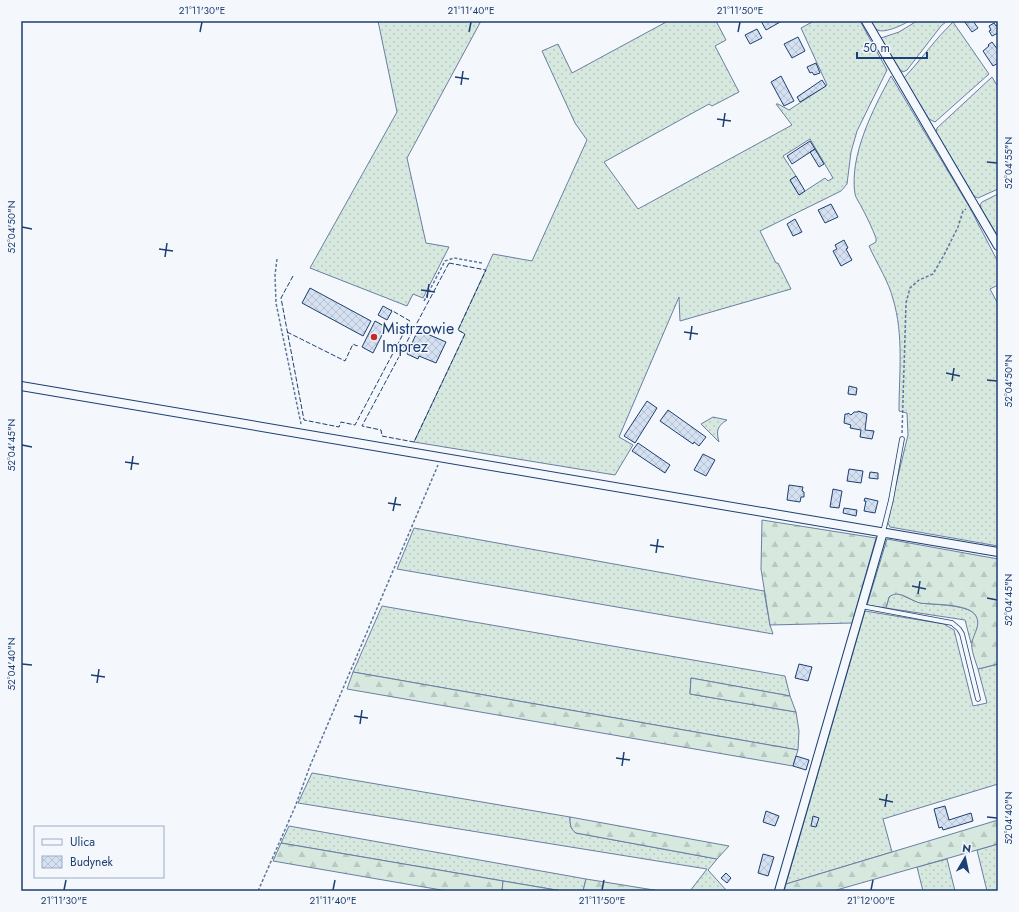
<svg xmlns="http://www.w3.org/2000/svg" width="1019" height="912" font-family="Jost,sans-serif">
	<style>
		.grass { fill: url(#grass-dots); stroke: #687fa3; fill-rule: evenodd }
		.forest { fill: url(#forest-firs); stroke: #687fa3 }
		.green { fill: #d7e8df; stroke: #687fa3 }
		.building { fill: url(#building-cross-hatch); stroke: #1d3f73 }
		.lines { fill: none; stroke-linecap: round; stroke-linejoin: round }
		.lane-casing { stroke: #1d3f73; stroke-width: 5.5 }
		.street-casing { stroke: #1d3f73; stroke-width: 10 }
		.path { stroke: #5e769c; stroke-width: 1.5; stroke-dasharray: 3 2; stroke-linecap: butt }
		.lane { stroke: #f4f7fb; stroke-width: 4 }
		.street { stroke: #f4f7fb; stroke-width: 8 }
		.fence { stroke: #1d3f73; stroke-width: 1; stroke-dasharray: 5 2; stroke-linecap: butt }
		.ticks { fill: none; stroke: #1d3f73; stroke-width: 1.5 }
		.poi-dot { fill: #c62828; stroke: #f4f7fb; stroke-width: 1.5 }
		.labels { text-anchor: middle; stroke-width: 3; stroke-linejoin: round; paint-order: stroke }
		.poi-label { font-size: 16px; fill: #1d3f73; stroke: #f4f7fb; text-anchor: start }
		.neatline { fill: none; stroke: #1d3f73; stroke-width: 1.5 }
		.ticks-label { font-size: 10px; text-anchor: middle; fill: #1d3f73 }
	</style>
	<defs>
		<pattern id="grass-dots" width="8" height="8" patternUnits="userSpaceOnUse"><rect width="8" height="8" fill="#d7e8df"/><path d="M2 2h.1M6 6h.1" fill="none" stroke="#b8c8c3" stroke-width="1.8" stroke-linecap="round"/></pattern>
		<pattern id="forest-firs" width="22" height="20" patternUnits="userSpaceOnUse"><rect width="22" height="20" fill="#d7e8df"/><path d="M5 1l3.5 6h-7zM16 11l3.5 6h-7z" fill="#b8c8c3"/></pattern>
		<pattern id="building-cross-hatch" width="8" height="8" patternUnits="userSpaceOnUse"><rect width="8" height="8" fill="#d5e0f0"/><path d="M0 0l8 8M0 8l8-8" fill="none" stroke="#b6c1d1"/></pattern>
	</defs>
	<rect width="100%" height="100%" fill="#f4f7fb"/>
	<path class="grass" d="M378,21H481L407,158L426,243L449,247L423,298L413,294L407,306L310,268L397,112Z
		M668,21H716L726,40L715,46L739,92L712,106L709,104L604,162L638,209L792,125L776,104H778L789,110L827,85L801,28L814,21H860L887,70L857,131L851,152L847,184L841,191L760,231L776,263H778L791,289L680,321L679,297L619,437L633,445L615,475L414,442L465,334L458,330L493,254L532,261L587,140L575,123L542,51L558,44L572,73ZM810,139L833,178L828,181L825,178L799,195L790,180L796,176L783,156Z
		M871,21H909C903,25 882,35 876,29C874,27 872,23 871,21Z
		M917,21H947L941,26L907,70L903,72L899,69L881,38L899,32Z
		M953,22L989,74L935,122L929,119L904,78C921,60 935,39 953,22Z
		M891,76L970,208L998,262V285L990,289L998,304V546L890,527L887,521L908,435L907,413L899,411C899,374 904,335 893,299C889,282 876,262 869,246L876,242V238C872,228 867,217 862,208C860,203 856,199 855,194C849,156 873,109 891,76Z
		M992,77L998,87V189L978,198L974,196L936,132L937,128Z
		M998,194V237L981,208L980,205L982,202Z
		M713,417L727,420C717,426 716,431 719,442L701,424Z
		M414,528L764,591L770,625L773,634L397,569Z
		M895,593C904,595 912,601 921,603C934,605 971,604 977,617C981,625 975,636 971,643L965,620L886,608L889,597Z
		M382,606L785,676L790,696L691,678L690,694L796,712L799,731L798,750L353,672Z
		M865,611L944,624L954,630L973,706L987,703L978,669L998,664V784L883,819L892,852L786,884Z
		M312,773L570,817C570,823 570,829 576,833L717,859L708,870L727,891H690L707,869L298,803Z
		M289,826L586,879L583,891H562L281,843Z
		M998,844V891H987L977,850Z
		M947,859L955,891H923L917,867Z"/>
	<path class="forest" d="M762,520L876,538L852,623L770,625L761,569Z
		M887,539L998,559V664L978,669C976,663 970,647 972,642C974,633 981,625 976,616C969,603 933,605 920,603C909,600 899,589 889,597L886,608L867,605Z
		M353,672L798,750L793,766L347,689Z
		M691,678L790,696L796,712L690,694Z
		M570,817L729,846L717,859L576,833C570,829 570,823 570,817Z
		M998,820V844L833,891H784L786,884Z
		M281,843L503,881L502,891H447L273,861Z
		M586,879L660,891H583Z"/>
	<path class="green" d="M503,881L562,891H502Z"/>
	<path class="building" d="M761,21H782L766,30Z
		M964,21H973L978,28L972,32Z
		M994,23L996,26L998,25V33L992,36L989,31L991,30L989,26Z
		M757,29L762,38L750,44L745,35Z
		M798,37L805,51L792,58L784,44Z
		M992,42L998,50V63L993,66L983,51L989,46L988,45Z
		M816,63L820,73L814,75L812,72L810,73L807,67Z
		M781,76L794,101L784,106L771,82Z
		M822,80L826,86L800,102L797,97Z
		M810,141L815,149L792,164L787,156Z
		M815,149L824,164L819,167L810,152Z
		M796,176L805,191L799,195L790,180Z
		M831,204L838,217L825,223L818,210Z
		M795,219L802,232L793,236L787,224Z
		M844,240L848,248L846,249L852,260L841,266L833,251L837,249L835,245Z
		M310,288L371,321L363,336L302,303Z
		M383,306L392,311L387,320L378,315Z
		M375,321L386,327L373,353L362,347Z
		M418,330L446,342L436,363L419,356L418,359L407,354Z
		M849,386L857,388L856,395L848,394Z
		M647,401L657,408L635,443L624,436Z
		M668,410L706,437L699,446L694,442L693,444L660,421Z
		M858,411L867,414L865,430L874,431L872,439L860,437L861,430L850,428L851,425L844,423L845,414H848V413L851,415L854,412H858Z
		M638,443L670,465L665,473L632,451Z
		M703,454L715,460L706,476L694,470Z
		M849,469L863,471L861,483L847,481Z
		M870,472L878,473V479L869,478Z
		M789,485L803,487L802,491L804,492V497H801L800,502L787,500Z
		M833,489L842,491L839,508L830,507Z
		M865,498L878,501L875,513L864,511L866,501H864Z
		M844,508L857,510L856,516L843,513Z
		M799,664L812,667L808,681L795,678Z
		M796,756L809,760L806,770L793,766Z
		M945,806L949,820L971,813L973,821L943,830L942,827L939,828L934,809Z
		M766,811L779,816L775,826L763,822Z
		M813,816L819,818L816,827L811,826Z
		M763,854L774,857L768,876L758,873Z
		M726,873L731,878L727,883L721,878Z"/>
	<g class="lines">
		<defs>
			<path id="lane" d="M883,532L891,500L902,439
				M861,606L952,623L959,629L962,634L978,699"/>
			<path id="street" d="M866,21L998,246
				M21,386L998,552
				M779,891L883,532"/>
		</defs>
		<use href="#lane" class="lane-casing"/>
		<use href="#street" class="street-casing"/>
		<path class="path" d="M277,259L275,275L276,303L301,424
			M424,301L445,261L454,258L482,263
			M902,433L906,303L910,288L919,280L933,274L944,255L958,227L963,211L966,209
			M258,891L295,807L310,766L438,465"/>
		<use href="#lane" class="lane"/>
		<use href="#street" class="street"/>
		<path class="fence" d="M449,263L486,270L458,330L465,334L414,442L382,436L381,430L362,426Z
			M293,276L281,298L304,420L339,427L341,422L355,425L410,321L391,310
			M287,332L345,361L353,344L357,346L358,344"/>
	</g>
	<path class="ticks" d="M200,32L202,22M469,32L471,22M738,32L740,22M455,77L469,79M461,85L463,71M717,119L731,121M723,127L725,113M987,162L997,163M22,227L32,229M159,249L173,251M165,257L167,243M421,290L435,292M427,298L429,284M684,332L698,334M690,340L692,326M946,373L960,376M987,380L997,381M952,381L954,368M22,445L32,447M125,462L139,464M131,470L133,456M388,503L401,505M393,511L396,497M650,545L664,547M656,553L658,539M912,586L926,589M918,594L920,581M987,598L997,600M22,664L32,665M91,675L105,677M97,683L99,669M354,716L368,718M360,724L362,710M616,758L630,760M622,766L624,752M879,799L893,802M885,807L887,794M987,817L997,818M64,890L66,880M333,890L335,880M602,890L604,880M871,890L873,880"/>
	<circle class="poi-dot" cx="374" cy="337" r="4"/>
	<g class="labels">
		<g class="poi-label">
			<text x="382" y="334">Mistrzowie<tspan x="382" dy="18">Imprez</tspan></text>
		</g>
	</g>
	<rect width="1019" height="912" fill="none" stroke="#f4f7fb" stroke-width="44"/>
	<rect x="34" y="826" width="130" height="52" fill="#f4f7fb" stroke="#9eadc5"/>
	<rect x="42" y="839" width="20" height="6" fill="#f4f7fb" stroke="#9eadc5"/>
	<text x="70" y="846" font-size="12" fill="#1d3f73">Ulica</text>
	<rect x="42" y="856" width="20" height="12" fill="url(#building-cross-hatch)" stroke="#9eadc5"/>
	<text x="70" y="866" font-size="12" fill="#1d3f73">Budynek</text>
	<g transform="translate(965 858) rotate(9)" stroke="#f4f7fb" stroke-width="3" paint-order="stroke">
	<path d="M0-3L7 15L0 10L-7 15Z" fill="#1d3f73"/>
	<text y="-6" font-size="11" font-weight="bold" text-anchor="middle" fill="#1d3f73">N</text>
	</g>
	<path d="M857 52v6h70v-6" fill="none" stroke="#1d3f73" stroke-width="2"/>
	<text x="863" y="52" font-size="12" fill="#1d3f73" stroke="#f4f7fb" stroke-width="3" paint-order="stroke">50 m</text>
	<rect x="22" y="22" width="975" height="868" class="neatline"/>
	<g class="ticks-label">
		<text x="202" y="14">21°11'30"E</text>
		<text x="471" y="14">21°11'40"E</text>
		<text x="740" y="14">21°11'50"E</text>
		<text transform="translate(1008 163) rotate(-90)" y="4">52°04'55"N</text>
		<text transform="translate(11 227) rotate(-90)" y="4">52°04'50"N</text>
		<text transform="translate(1008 381) rotate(-90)" y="4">52°04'50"N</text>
		<text transform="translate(11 445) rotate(-90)" y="4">52°04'45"N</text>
		<text transform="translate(1008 600) rotate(-90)" y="4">52°04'45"N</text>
		<text transform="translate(11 664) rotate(-90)" y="4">52°04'40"N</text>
		<text transform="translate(1008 818) rotate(-90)" y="4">52°04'40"N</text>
		<text x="64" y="904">21°11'30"E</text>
		<text x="333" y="904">21°11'40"E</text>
		<text x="602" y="904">21°11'50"E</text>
		<text x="871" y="904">21°12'00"E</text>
	</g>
</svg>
